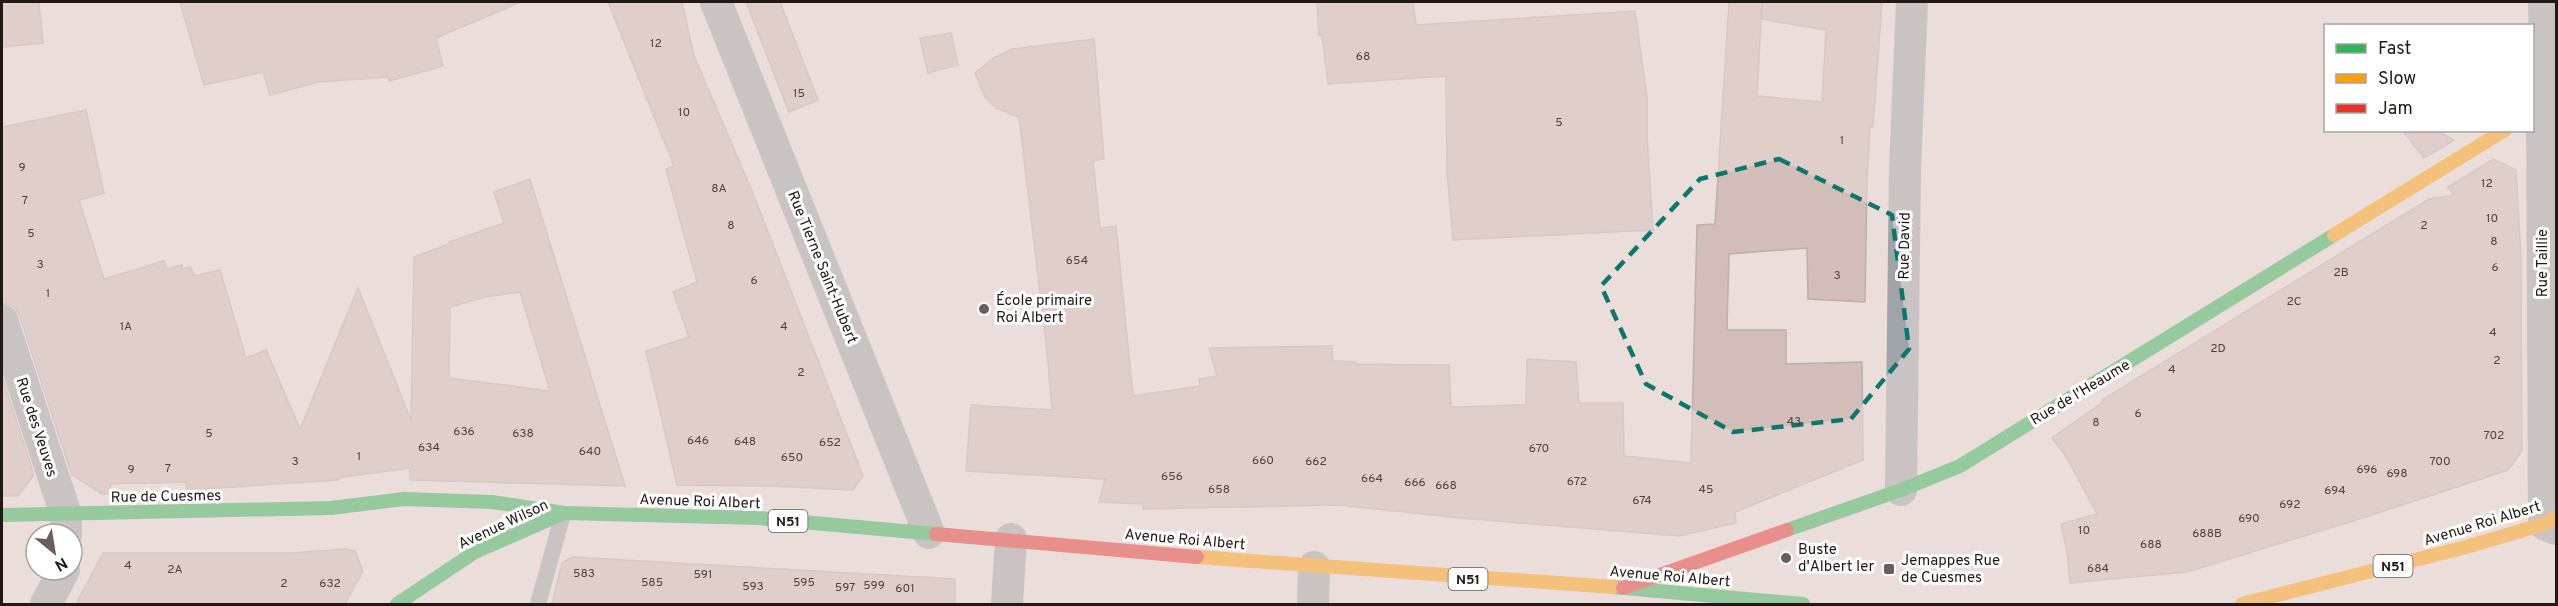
<svg xmlns="http://www.w3.org/2000/svg" width="2558" height="606" font-family="Overpass,sans-serif">
	<style>
		.building { fill: #d3bdb8; stroke: #bbb0ad; stroke-width: 1.5; fill-rule: evenodd }
		.lines { fill: none; stroke-linecap: round; stroke-linejoin: round }
		.lane { stroke: #a0a4a8; stroke-width: 16 }
		.street { stroke: #a0a4a8; stroke-width: 32 }
		.fast { stroke: #30b455; stroke-width: 14 }
		.slow { stroke: #ff9f0a; stroke-width: 14 }
		.jam { stroke: #e5322d; stroke-width: 14 }
		.marked { fill: none; stroke: #0f766e; stroke-width: 4.5; stroke-dasharray: 12 8; stroke-linejoin: round }
		.poi-dot { fill: #685e5b; stroke: #fff; stroke-width: 2 }
		.labels { text-anchor: middle; stroke-width: 6; stroke-linejoin: round; paint-order: stroke }
		.number-label { font-size: 12px; fill: #4e423f }
		.shield { fill: #fff; stroke: #645e5d; stroke-width: 1.5 }
		.shield-label { font-size: 14px; font-weight: bold; fill: #221917 }
		.street-label { font-size: 15px; fill: #221917; stroke: #fff }
		.poi-label { font-size: 15px; fill: #221917; stroke: #fff; text-anchor: start }
	</style>
	<rect width="100%" height="100%" fill="#ebddda"/>
	<path class="building" d="M2,2H39L43,43L2,47Z
		M180,2H521L436,38L443,66L389,81L388,77L318,82L270,95L263,72L204,85Z
		M608,2H682L694,56L752,191L863,476L853,490L772,486L677,485L646,351L689,337L673,292L697,282L666,169L674,166Z
		M746,2H780L818,100L789,112Z
		M1317,2H1413L1416,25L1635,11L1647,98V135L1653,230L1453,240L1447,171L1446,76L1328,84L1322,35H1319Z
		M1729,2H1762L1757,96L1822,102L1826,30L1761,19L1763,2H1882L1873,126L1870,128L1867,178L1865,302L1808,299L1807,248L1729,254L1727,330H1786V364L1862,362L1863,460L1735,512L1736,523L1679,536L1460,518L1339,505L1143,509V504L1099,502L1105,479L966,471L971,405L1052,410L1047,351L1019,117L996,108L985,97L975,73L992,59L1012,49L1094,39L1104,159L1093,161L1100,228L1116,226L1133,396L1200,386L1199,379L1217,376L1209,348L1332,346L1333,361L1356,362L1355,364L1449,365L1451,407L1526,405L1527,359L1576,362L1579,403H1623L1624,456L1691,463L1697,225L1715,224Z
		M951,33L958,65L928,73L920,38Z
		M86,110L104,193L79,200L104,279L164,261L167,269L182,265L183,269L190,267L195,276L220,270L246,358L266,350L300,429L358,288L411,420L414,257L449,244V242L504,223L494,192L530,179L625,486L410,480V468L338,478V480L187,490L186,482L110,484L112,494H102L72,475L19,314L14,306L2,303V127ZM520,292L550,391L449,378L450,307L485,297Z
		M2402,130H2435L2454,140L2424,158Z
		M2493,159L2516,170L2521,256L2522,451L2508,470L2366,517L2187,572L2070,583L2067,552L2061,524L2097,514L2067,458L2052,438L2103,402L2102,400L2429,199L2454,195L2448,187Z
		M2,376L34,475L18,496H2Z
		M346,549L355,551L363,571L345,604H76L103,553H292Z
		M572,557L955,579V604H552L562,563Z"/>
	<g class="lines">
		<path class="lane" d="M538,604L563,514"/>
		<path class="street" d="M716,2L929,533
			M2544,2L2545,52L2542,109L2544,524L2556,529
			M2,320L66,515V534
			M1901,490L1905,168L1912,2
			M46,604L64,570
			M1007,604L1011,539
			M1313,604L1314,567"/>
		<path class="fast" d="M2,515L331,508L404,499L492,502L564,513
			M1787,530L1901,490L1960,466L2334,235
			M1613,587L1803,604
			M397,604L475,552L564,513L758,518L936,534"/>
		<path class="slow" d="M2334,235L2505,130
			M1197,557L1613,587
			M2242,604L2466,547L2544,524L2556,517"/>
		<path class="jam" d="M936,534L1197,557
			M1623,588L1787,530"/>
	</g>
	<path d="M0 0H2558V606H0ZM1779,159L1892,215L1909,349L1851,419L1733,432L1646,384L1601,286L1700,179Z" fill="#ebddda" fill-opacity=".55" fill-rule="evenodd"/>
	<path class="marked" d="M1779,159L1892,215L1909,349L1851,419L1733,432L1646,384L1601,286L1700,179Z"/>
	<g class="poi-dot">
		<circle cx="984" cy="309" r="6"/>
		<circle cx="1786" cy="558" r="6"/>
		<rect x="1883" y="563" width="12" height="12" rx="3"/>
	</g>
	<g class="labels">
		<g class="number-label">
			<text x="656" y="47">12</text>
			<text x="1363" y="60">68</text>
			<text x="799" y="97">15</text>
			<text x="684" y="116">10</text>
			<text x="1559" y="126">5</text>
			<text x="1842" y="144">1</text>
			<text x="22" y="171">9</text>
			<text x="2487" y="187">12</text>
			<text x="719" y="192">8A</text>
			<text x="25" y="204">7</text>
			<text x="2492" y="222">10</text>
			<text x="731" y="229">8</text>
			<text x="2424" y="229">2</text>
			<text x="31" y="237">5</text>
			<text x="2494" y="245">8</text>
			<text x="1077" y="264">654</text>
			<text x="40" y="268">3</text>
			<text x="2495" y="271">6</text>
			<text x="2341" y="276">2B</text>
			<text x="1837" y="279">3</text>
			<text x="754" y="284">6</text>
			<text x="48" y="297">1</text>
			<text x="2294" y="305">2C</text>
			<text x="126" y="330">1A</text>
			<text x="784" y="330">4</text>
			<text x="2493" y="336">4</text>
			<text x="2218" y="352">2D</text>
			<text x="2497" y="364">2</text>
			<text x="2172" y="373">4</text>
			<text x="801" y="376">2</text>
			<text x="2138" y="417">6</text>
			<text x="1794" y="425">43</text>
			<text x="2096" y="426">8</text>
			<text x="464" y="435">636</text>
			<text x="209" y="437">5</text>
			<text x="523" y="437">638</text>
			<text x="2494" y="439">702</text>
			<text x="698" y="444">646</text>
			<text x="745" y="445">648</text>
			<text x="830" y="446">652</text>
			<text x="429" y="451">634</text>
			<text x="1539" y="452">670</text>
			<text x="590" y="455">640</text>
			<text x="359" y="460">1</text>
			<text x="792" y="461">650</text>
			<text x="1263" y="464">660</text>
			<text x="295" y="465">3</text>
			<text x="1316" y="465">662</text>
			<text x="2440" y="465">700</text>
			<text x="168" y="472">7</text>
			<text x="131" y="473">9</text>
			<text x="2367" y="473">696</text>
			<text x="2397" y="477">698</text>
			<text x="1172" y="480">656</text>
			<text x="1372" y="482">664</text>
			<text x="1577" y="485">672</text>
			<text x="1415" y="486">666</text>
			<text x="1446" y="489">668</text>
			<text x="1219" y="493">658</text>
			<text x="1706" y="493">45</text>
			<text x="2335" y="494">694</text>
			<text x="1642" y="504">674</text>
			<text x="2290" y="508">692</text>
			<text x="2249" y="522">690</text>
			<text x="2084" y="534">10</text>
			<text x="2207" y="537">688B</text>
			<text x="2151" y="548">688</text>
			<text x="128" y="569">4</text>
			<text x="2098" y="572">684</text>
			<text x="175" y="573">2A</text>
			<text x="584" y="577">583</text>
			<text x="703" y="578">591</text>
			<text x="652" y="586">585</text>
			<text x="804" y="586">595</text>
			<text x="284" y="587">2</text>
			<text x="330" y="587">632</text>
			<text x="874" y="589">599</text>
			<text x="753" y="590">593</text>
			<text x="845" y="591">597</text>
			<text x="905" y="592">601</text>
		</g>
		<g class="shield">
			<rect x="768.5" y="510" width="39" height="22" rx="4.5"/>
			<rect x="2373.5" y="555" width="39" height="22" rx="4.5"/>
			<rect x="1448.5" y="568" width="39" height="22" rx="4.5"/>
		</g>
		<g class="shield-label">
			<text x="788" y="526">N51</text>
			<text x="2393" y="571">N51</text>
			<text x="1468" y="584">N51</text>
		</g>
		<g class="street-label">
			<text transform="translate(1904 246) rotate(-89)" y="5">Rue David</text>
			<text transform="translate(2542 263) rotate(-90)" y="5">Rue Taillie</text>
			<text transform="translate(823 267) rotate(68)" y="5">Rue Tierne Saint-Hubert</text>
			<text transform="translate(2080 392) rotate(-31)" y="5">Rue de l'Heaume</text>
			<text transform="translate(37 427) rotate(72)" y="5">Rue des Veuves</text>
			<text transform="translate(166 496) rotate(-1)" y="5">Rue de Cuesmes</text>
			<text transform="translate(700 501) rotate(2)" y="5">Avenue Roi Albert</text>
			<text transform="translate(2482 523) rotate(-17)" y="5">Avenue Roi Albert</text>
			<text transform="translate(503 524) rotate(-25)" y="5">Avenue Wilson</text>
			<text transform="translate(1185 539) rotate(5)" y="5">Avenue Roi Albert</text>
			<text transform="translate(1670 576) rotate(5)" y="5">Avenue Roi Albert</text>
		</g>
		<g class="poi-label">
			<text x="996" y="305">École primaire<tspan x="996" dy="17">Roi Albert</tspan></text>
			<text x="1798" y="554">Buste<tspan x="1798" dy="17">d'Albert Ier</tspan></text>
			<text x="1901" y="565">Jemappes Rue<tspan x="1901" dy="17">de Cuesmes</tspan></text>
		</g>
	</g>
	<rect width="2558" height="606" fill="none" stroke="#221917" stroke-width="6"/>
	<rect x="2324" y="24" width="210" height="108" fill="#ffffff" stroke="#a7a3a2" stroke-width="1.5"/>
	<rect x="2336" y="44" width="30" height="9" fill="#30b455" stroke="#a7a3a2" stroke-width="1.5"/>
	<text x="2378" y="54" font-size="18" fill="#221917">Fast</text>
	<rect x="2336" y="74" width="30" height="9" fill="#ff9f0a" stroke="#a7a3a2" stroke-width="1.5"/>
	<text x="2378" y="84" font-size="18" fill="#221917">Slow</text>
	<rect x="2336" y="104" width="30" height="9" fill="#e5322d" stroke="#a7a3a2" stroke-width="1.5"/>
	<text x="2378" y="114" font-size="18" fill="#221917">Jam</text>
	<g transform="translate(54 552) rotate(150)"><circle r="28" fill="#ffffff" stroke="#a7a3a2" stroke-width="1.5"/>
	<path d="M0-4.5L10 22L0 15L-10 22Z" fill="#685e5b"/>
	<text y="-9" font-size="16" font-weight="bold" text-anchor="middle" fill="#221917">N</text>
	</g>
</svg>
